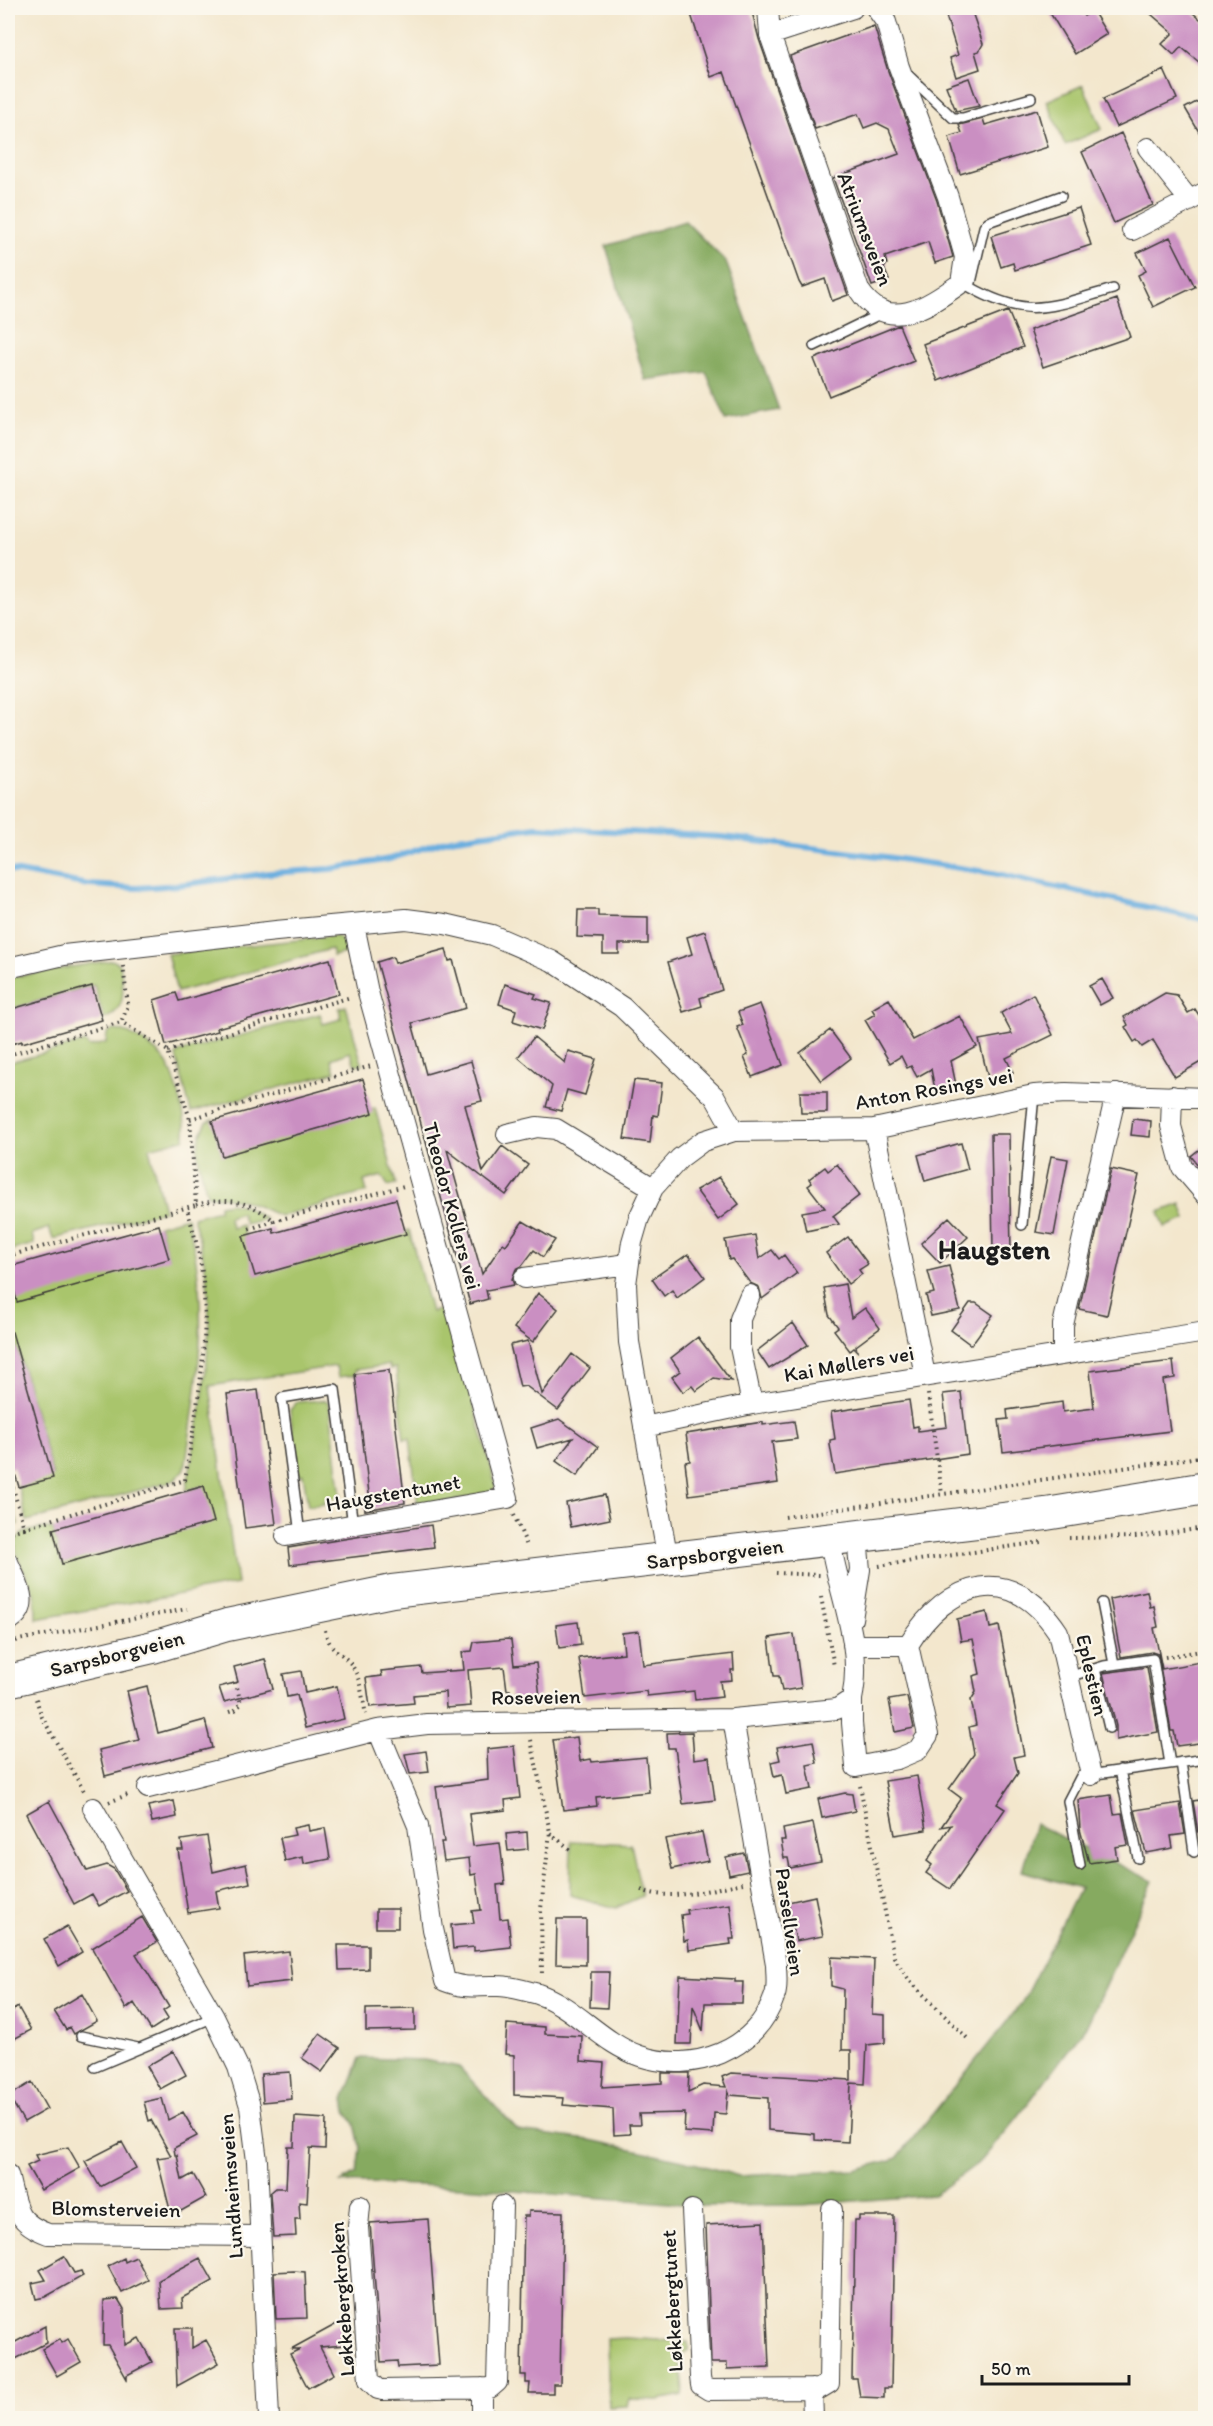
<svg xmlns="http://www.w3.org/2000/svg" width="1213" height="2426" font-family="Itim,sans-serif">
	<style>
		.green { fill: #a9c56c; stroke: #627044; stroke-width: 1.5 }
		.forest { fill: #86aa60; stroke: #51633e; stroke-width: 1.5 }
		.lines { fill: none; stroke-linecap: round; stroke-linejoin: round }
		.stream { stroke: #6aaedf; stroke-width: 6 }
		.building { fill: #ca8fc2 }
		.service-casing { stroke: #3c3a37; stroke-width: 12 }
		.minor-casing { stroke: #3c3a37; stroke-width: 22 }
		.trunk-casing { stroke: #3c3a37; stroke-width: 34 }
		.path { stroke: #3c3a37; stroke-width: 4; stroke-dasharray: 1.5 4.5; stroke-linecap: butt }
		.service { stroke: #fff; stroke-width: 9 }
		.minor { stroke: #fff; stroke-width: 20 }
		.trunk { stroke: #fff; stroke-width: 32 }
		.labels { text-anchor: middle; stroke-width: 4.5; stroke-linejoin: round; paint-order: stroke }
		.street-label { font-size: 21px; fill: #1c1c1c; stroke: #fbf7ec }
		.district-label { font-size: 27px; font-weight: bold; fill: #1c1c1c; stroke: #fbf7ec }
	</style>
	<rect width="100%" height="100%" fill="#fbf7ec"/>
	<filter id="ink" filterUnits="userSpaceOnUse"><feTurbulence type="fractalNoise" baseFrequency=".0167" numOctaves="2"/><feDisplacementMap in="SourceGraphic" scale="12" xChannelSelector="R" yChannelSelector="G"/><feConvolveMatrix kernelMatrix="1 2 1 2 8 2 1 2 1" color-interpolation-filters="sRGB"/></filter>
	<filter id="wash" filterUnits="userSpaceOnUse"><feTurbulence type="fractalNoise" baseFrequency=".008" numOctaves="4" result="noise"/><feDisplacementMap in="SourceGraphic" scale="24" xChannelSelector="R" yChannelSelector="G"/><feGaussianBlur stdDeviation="1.35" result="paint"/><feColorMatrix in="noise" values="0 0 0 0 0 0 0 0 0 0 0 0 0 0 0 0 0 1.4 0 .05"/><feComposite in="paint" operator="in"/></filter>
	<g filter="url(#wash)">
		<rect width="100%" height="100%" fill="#f3e7cd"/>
		<path class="green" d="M1083,85L1102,129L1065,145L1047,101Z
			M336,936L345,943L349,952L333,956L331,949L177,992L167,954Z
			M112,960L120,964C123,986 129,1009 104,1019L94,985L8,1010V978Z
			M346,1006L362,1064L355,1065L350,1052L331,1059L335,1072L191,1112L176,1056L179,1052L320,1014L323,1024L341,1019L339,1008Z
			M115,1030C130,1031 157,1049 166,1062C175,1075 189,1124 184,1139L149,1148L164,1211L53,1239L49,1228L32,1234L34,1244L8,1251V1063L85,1042L89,1047L106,1043L107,1033Z
			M375,1108L396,1184L388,1186L382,1176L364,1181L367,1192L280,1216L246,1201L207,1195C201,1167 190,1148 207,1122L213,1119L222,1151Z
			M230,1203L245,1206L265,1219L245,1224L241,1213L228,1217L232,1228L242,1225L256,1273L409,1230L431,1312L447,1308L496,1486L489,1494L418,1507L410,1438L404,1439L396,1368L390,1369L389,1365L355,1370V1375L338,1377L336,1366L210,1386L237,1584L36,1619C36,1610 36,1599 33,1590C27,1573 0,1539 29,1531C37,1529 44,1527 53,1529L62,1563L212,1520L203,1486L186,1491C198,1426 213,1355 208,1289C206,1265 200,1241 193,1217L219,1210V1205Z
			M1181,1204L1186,1219L1165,1227L1159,1212Z
			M187,1217C211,1308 198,1377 185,1469L175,1480L27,1521L18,1486L53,1476L12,1329L8,1330V1266L17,1299L168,1257L159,1225Z
			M323,1400L328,1402L330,1408L341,1497L324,1500V1504L308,1506L303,1474L298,1475L290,1410L297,1402Z
			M8,1485L18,1524L8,1527Z
			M571,1841L631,1844L642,1896L616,1908L570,1895Z
			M626,2338L688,2342V2350L679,2354C679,2365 686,2386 683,2395L657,2400L630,2399L628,2406L609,2407L607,2339Z"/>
		<path class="forest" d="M685,221L726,262L779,410L726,420L706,372L645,380L606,246Z
			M1035,1824L1153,1881L1087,2025L1017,2118L981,2161L934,2195L802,2205L707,2206L463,2187L341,2182L357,2173L360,2147L355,2124L346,2111L344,2099L360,2058L424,2060L459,2067L518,2131L590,2140L683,2160L739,2176L855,2170L897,2158L1021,2004L1080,1888L1022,1871Z"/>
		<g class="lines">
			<path class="stream" d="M8,870L89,885L136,888L179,885L270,873L331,869L390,859L450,839L536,827L723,837L886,857L993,873L1206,920"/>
		</g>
		<g id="blocks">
			<path class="building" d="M689,8H751L759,39L848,295L832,301L825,279L802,287L799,282L724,72L711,77Z
				M1047,8H1079L1084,16L1093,11L1107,34L1075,54Z
				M1144,8H1187L1206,24V68L1181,47L1174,55L1162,44L1173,33Z
				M971,9L983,44L979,51L975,52L980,69L956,77L950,58L958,55L946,16Z
				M874,26L888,71L937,201L953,257L935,263L928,242L885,257L887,264L884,268L889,280L872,286L833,178L899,154L889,129L877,123L864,128L858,114L815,129L790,56Z
				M1164,70L1177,99L1116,127L1103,99Z
				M969,78L979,106L956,111L946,86Z
				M1206,97V144L1185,108Z
				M1037,110L1048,147L960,174L949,137L962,133L959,125L983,119L985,125Z
				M1121,133L1153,205L1114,223L1082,152Z
				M1079,208L1091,245L1015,270L1013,263L1001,267L991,236Z
				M1170,237L1195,287L1153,307L1138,275L1146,271L1137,253Z
				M1117,299L1130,337L1043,367L1030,330Z
				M1008,311L1023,347L938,381L923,344Z
				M899,325L914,361L829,396L814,359Z
				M578,910H598V916L648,917V944H619V954H603V938L577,937Z
				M705,931L722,990L700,998L702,1006L683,1012L668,962L692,954L687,937Z
				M446,949L449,961L453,960L466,1008L412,1023L426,1074L471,1061L482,1101L465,1105L483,1172L502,1146L528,1165L506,1195L447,1150L482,1274L503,1243L506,1245L523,1221L555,1240L543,1257L534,1250L522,1266L516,1269L512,1279L514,1285L486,1290L488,1299L470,1304L377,962L393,957L395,963Z
				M330,959L339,994L217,1028L218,1031L166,1045L154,1000L176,993L179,1001Z
				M1102,979L1113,998L1100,1005L1089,986Z
				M505,984L536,994L534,998L551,1003L542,1030L513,1021L516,1010L499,1004Z
				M92,986L102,1020L22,1043V1041L8,1045V1010Z
				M1165,993L1177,995L1188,1013L1195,1009L1206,1026V1059L1175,1077L1153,1040L1142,1047L1137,1040L1134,1042L1125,1027L1128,1025L1124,1017Z
				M1033,994L1053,1035L1006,1058L1013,1072L989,1082L979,1040L1012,1034L1001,1013Z
				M889,999L913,1040L960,1016L977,1047L951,1061L956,1085L935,1090L931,1069L917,1077L911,1066L907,1068L901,1056L890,1063L865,1020L875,1014L872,1009Z
				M760,1004L783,1065L752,1077L744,1057L748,1055L737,1027L743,1025L738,1012Z
				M830,1030L851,1058L821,1081L800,1053Z
				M534,1037L565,1063L568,1051L596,1059L585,1095L567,1090L561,1111L546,1107L552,1086L518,1057Z
				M363,1079L373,1113L222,1156L212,1121Z
				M634,1080L662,1083L658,1116L653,1115L650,1143L624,1139Z
				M800,1092H827V1113H801Z
				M1133,1119L1151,1121L1150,1137L1131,1135Z
				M991,1134H1009L1011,1253L993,1250Z
				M961,1143L968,1169L925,1181L918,1155Z
				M1206,1144V1176L1191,1156Z
				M1051,1156L1068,1159L1054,1235L1036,1232Z
				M837,1164L860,1195L833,1216L839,1224L806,1231L802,1212L825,1208L808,1186L812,1183L809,1179L825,1167L828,1171Z
				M1111,1169L1139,1175L1107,1315L1079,1309Z
				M719,1177L739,1204L718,1220L696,1190Z
				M396,1199L406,1234L255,1276L243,1236L273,1228L274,1233Z
				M949,1217L968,1237L940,1263L921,1243Z
				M159,1225L169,1259L17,1302L8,1267Z
				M755,1235L759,1259L772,1250L779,1259L784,1255L797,1273L762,1299L759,1287L750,1283L732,1259L729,1260L725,1240Z
				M848,1237L868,1264L859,1270L862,1274L848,1284L826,1253Z
				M688,1254L705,1277L677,1298L672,1290L664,1296L652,1279Z
				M949,1266L960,1310L931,1316L926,1295L934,1293L928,1271Z
				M845,1284L851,1318L865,1308L880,1328L856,1346L857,1351L854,1348L850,1351L834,1330L838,1327L829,1315L824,1288Z
				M538,1293L558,1309L533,1342L514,1328Z
				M970,1303H976L993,1315L971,1345L951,1330Z
				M793,1323L808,1345L769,1369L757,1351Z
				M8,1332H12L53,1478L19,1487L13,1467L8,1469Z
				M698,1337L731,1381L714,1378L696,1391L692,1386L683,1392L672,1377L680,1371L671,1358Z
				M528,1341L542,1394L572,1354L590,1368L558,1410L526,1386L520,1387L510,1345Z
				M1173,1361L1175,1378L1163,1380L1170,1431L1003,1452L999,1420L1008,1419L1007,1410L1062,1402L1063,1412L1094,1408L1090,1371Z
				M389,1370L405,1503L365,1510L364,1500L370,1502L355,1374Z
				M258,1390L276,1524L245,1528L227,1394Z
				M961,1392L968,1454L835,1474L830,1445V1440L835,1439L831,1412L909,1400L913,1427L918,1426V1431L947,1427L943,1394Z
				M559,1419L598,1447L577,1476L556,1461L573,1438L537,1448L531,1428Z
				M794,1421L797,1439L772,1442L778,1483L689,1495L685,1462L690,1461L686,1434L763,1422V1425Z
				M204,1486L214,1522L62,1564L53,1529Z
				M605,1495L610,1519L571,1527L566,1503Z
				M431,1525L434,1547L290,1565L288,1548Z
				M1147,1591L1150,1607L1154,1606L1156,1617L1158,1627L1154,1628L1162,1669L1200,1662L1206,1693V1742L1177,1746L1174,1731H1171L1158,1654L1152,1652L1121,1657L1110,1599Z
				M987,1612L990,1628L999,1626L1024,1755L1014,1757L1018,1773L997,1804L1005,1809L950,1889L926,1873L932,1865L927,1861L951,1825L941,1827L961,1798L949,1789L974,1754L969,1727L976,1725L971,1700L976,1692L973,1676L980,1674L973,1639L961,1641L957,1619Z
				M578,1622L581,1645L559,1648L556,1625Z
				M639,1631L643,1665L733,1654L734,1670H731L732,1680L720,1681L722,1697L695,1700L694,1691L647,1696L646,1691L585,1698L579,1658L624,1653L622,1633Z
				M794,1634L801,1688L782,1691L779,1676H774L769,1638Z
				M508,1639L511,1640L514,1665L536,1663L540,1697L511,1700L510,1690H507L504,1667L468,1670L471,1706L446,1708L445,1692L413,1695L414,1703L370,1707L366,1678L382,1676L381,1671L421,1667L422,1673L464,1670L462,1652L472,1651L474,1642Z
				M265,1659L273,1689L224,1702L219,1687L238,1682L234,1667Z
				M1147,1667L1158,1732L1116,1740V1726L1103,1673Z
				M301,1671L305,1693L337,1686L344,1719L305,1728L297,1695L287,1697L283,1674Z
				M147,1686L158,1733L205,1720L212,1748L105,1776L99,1750L139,1740L127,1691Z
				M907,1697L914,1728L895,1732L889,1700Z
				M692,1732L694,1759L709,1757L715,1800L683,1804L675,1748H668L667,1733Z
				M577,1737L580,1761L591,1759L592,1762L646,1757L649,1792L596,1797L597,1806L563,1810L553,1740Z
				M813,1741L817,1763L807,1765L812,1789L786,1794L782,1775L774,1777L771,1762L780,1760L777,1747Z
				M514,1746L520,1798L505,1800L506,1810L469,1814L473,1846L500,1843L505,1884L497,1885L500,1919L508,1918L511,1947L474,1951V1947L453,1949L451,1925L474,1923L472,1911L481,1910L476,1874L471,1875L469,1858L444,1861L441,1842H444L436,1787L488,1780L487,1749Z
				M426,1751L429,1772L410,1774L405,1754Z
				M917,1776L926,1830L895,1835L885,1781Z
				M845,1793L852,1794L855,1811L822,1818L818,1799Z
				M1111,1795L1114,1814L1122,1813L1128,1845L1115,1847L1117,1859L1089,1863L1080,1829L1078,1800Z
				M1206,1799V1831L1198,1832L1193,1801Z
				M49,1801L87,1871L107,1865L114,1869L127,1891L99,1906L92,1894L74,1904L26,1814Z
				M174,1801L177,1817L152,1822L148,1806Z
				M1180,1803L1185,1834L1171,1836L1173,1848L1146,1853L1135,1810Z
				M813,1823L821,1862L790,1868L788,1858H784L781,1840H785L783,1829Z
				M308,1825L309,1831L325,1828L330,1859L304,1864L303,1857L285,1861L280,1838L295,1835L293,1828Z
				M527,1832L528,1849L508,1851L506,1834Z
				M702,1832L708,1861L672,1869L665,1839Z
				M207,1836L213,1872L246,1864L250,1883L216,1891L219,1908L188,1913L178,1850H183L181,1840Z
				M744,1853L748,1871L729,1875L726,1857Z
				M815,1896L823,1936L796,1941L788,1902Z
				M730,1904L734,1939H730L731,1944L689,1950L688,1940L684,1941L681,1915L688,1914L687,1910Z
				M376,1909H398V1928H376Z
				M142,1917L157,1942L136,1954L169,2007L163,2011L168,2019L151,2030L134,2003L126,2009L92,1948Z
				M557,1919H586V1965L556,1964Z
				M67,1926L82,1952L59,1966L44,1939Z
				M338,1945H368V1969L339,1970Z
				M289,1951L292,1981L247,1986L244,1956Z
				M831,1957L874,1959L872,2014L885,2015V2043L867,2045L865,2084L851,2083L848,2142L815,2140V2134L768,2130V2098L730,2095L728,2091L726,2114L714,2113L713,2134L684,2132L685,2113L639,2114L640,2125H629L630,2134L614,2135L613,2109L563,2105L564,2098L514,2095V2055L505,2054L507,2024L545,2027V2034L582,2036L581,2061L604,2063L602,2087L662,2083V2073H689L688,2092L703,2085L726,2087L722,2077L731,2073L851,2080V2050H842L843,1989L831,1986Z
				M591,1972H609L607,2008L590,2007Z
				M680,1976L735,1979V1982H743L742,2003H705L703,2031L693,2006L691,2044H677Z
				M82,1994L97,2021L74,2034L70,2027L66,2030L54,2011Z
				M18,2007L31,2030L8,2042V2013Z
				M415,2008V2030L366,2031V2009Z
				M320,2034L340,2048L322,2072L302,2058Z
				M173,2051L186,2075L160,2089L147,2066Z
				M290,2072L292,2099L263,2102L261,2074Z
				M32,2082L47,2109L24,2122L9,2096Z
				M162,2098L168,2120L183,2112L197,2136L174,2148L175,2155H177L182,2180L193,2174L206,2197L181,2211L179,2209L170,2210L157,2158L171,2156L151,2120L149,2121L144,2102Z
				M295,2117L326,2119L325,2149L310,2148L307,2203L299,2202L300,2219H295L296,2236L273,2237L270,2193L276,2188H286L288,2147H294Z
				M122,2142L136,2168L100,2187L85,2161Z
				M68,2147L80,2168L41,2190L27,2166L38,2161L35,2155Z
				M529,2211L563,2212L560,2384H553V2393H529L530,2383H526V2375H521L524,2216H529Z
				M859,2216H894L891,2388H884V2398L860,2397L857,2379H852L855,2220H859Z
				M428,2219L439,2365L398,2367L397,2361L381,2362L370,2223Z
				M763,2222L769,2367L727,2369V2363H711L706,2225Z
				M64,2256L74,2273L81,2271L83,2276L45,2297L36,2299L32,2283L46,2280L40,2270Z
				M136,2257L148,2280L122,2293L108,2266L124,2258L125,2262Z
				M200,2258L213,2281L182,2298L183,2308L161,2309L159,2280Z
				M294,2271L305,2272L307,2318L276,2319L274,2272Z
				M118,2299L124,2309L125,2345L139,2338L152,2362L127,2375V2379L108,2345H103L104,2300Z
				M344,2320L346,2345L320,2347L334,2374L308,2388L290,2354L300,2349H291Z
				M45,2326L46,2343L8,2363V2346Z
				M175,2328H192V2348L206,2340L219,2363L177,2386Z
				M60,2339L62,2343L68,2339L81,2362L57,2376L42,2349Z"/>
		</g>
	</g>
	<g filter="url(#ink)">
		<use href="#blocks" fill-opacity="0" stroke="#3c3a37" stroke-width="1.5"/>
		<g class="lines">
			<defs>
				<path id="service" d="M907,74L953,118H963L1031,98
					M961,283L970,287L984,227L988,222L1061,196
					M970,287C1030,321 1052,306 1113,289
					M814,346L882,313
					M1022,1225L1034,1095
					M300,1534L282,1398L335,1389L353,1525
					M1102,1603L1114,1664
					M1095,1669L1109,1728
					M1068,1677L1104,1666L1153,1659L1170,1764
					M1181,1762L1194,1852
					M1120,1770L1138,1858
					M1080,1865L1068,1801L1081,1776L1206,1759
					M81,2036L138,2048
					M95,2067L214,2017"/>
				<path id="minor" d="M768,8L770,35L859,290C888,335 928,306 961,283L965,257L948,197L899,67L886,22L876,8
					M770,35L853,8
					M1148,148L1190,201
					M1132,230L1206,192
					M8,968L64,955L276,931L406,919L445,924L492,935L552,961L622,1007L715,1097L734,1131
					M1172,1096L1171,1126L1182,1167L1206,1195
					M874,1129L925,1375
					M507,1134L537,1127L556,1129L653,1188
					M524,1278L628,1264
					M750,1295L740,1319V1347L752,1404
					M1063,1354V1325L1116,1094
					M644,1427L752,1404L1206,1332
					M286,1536L508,1498L368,992L354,925
					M668,1560L629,1342L626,1284L632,1242L639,1218L653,1188L680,1158L703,1141L734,1131L874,1129L1034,1095L1066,1093L1206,1098
					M8,1562C16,1582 34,1607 8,1621
					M852,1619L860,1570L857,1537
					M853,1645H908
					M852,1699V1723L856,1767L897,1759L918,1750L928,1735L908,1645C948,1580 1011,1561 1058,1632L1091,1775
					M378,1730L418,1826L433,1929L445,1981C468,1990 475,1985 498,1986C510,1986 527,1991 538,1994C576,2007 601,2043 640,2056C693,2074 757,2051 775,1995C778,1986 776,1973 776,1964L733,1719
					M148,1788L378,1730L427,1724L733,1719L837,1709L852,1699C864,1644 838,1594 830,1540
					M93,1808L214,2017L238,2067L250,2106L257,2161L269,2418
					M8,2175C16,2207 15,2222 48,2234L260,2236
					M360,2206L358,2227L369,2380L378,2389L383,2390L490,2388L497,2382L502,2206
					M692,2210L700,2377L701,2385L709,2390L819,2389L829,2383L832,2210
					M482,2388V2418
					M812,2389L813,2418"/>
				<path id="trunk" d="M8,1681L153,1647L227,1625L392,1591L1046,1514L1206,1488"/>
			</defs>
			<use href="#service" class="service-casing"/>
			<use href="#minor" class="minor-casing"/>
			<use href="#trunk" class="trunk-casing"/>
			<path class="path" d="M168,1051L351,997
				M8,1055L121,1022L128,1006L123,966
				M190,1119L371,1066
				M196,1205C226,1197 250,1200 274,1221L246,1230
				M274,1221L404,1186
				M8,1256L196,1205L190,1119L168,1051L121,1022
				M928,1394L942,1494
				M8,1470L24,1528L8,1533
				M1203,1514L1205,1530
				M514,1515L528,1548
				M785,1517L1206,1456
				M24,1528L185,1480C196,1410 212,1337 201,1266C198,1246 192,1227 187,1208
				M1069,1538L1135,1537L1206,1528
				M879,1566L1041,1542
				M776,1573L820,1575
				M821,1597L834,1666
				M325,1630C329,1650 338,1649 350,1663C361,1676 362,1698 366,1714
				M11,1655L9,1645L18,1640L187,1609
				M1165,1657L1206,1650
				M36,1699L42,1717L85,1793
				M229,1712L235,1710L241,1704L236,1683
				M531,1740L550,1832L541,1909L542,1976
				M860,1786L894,1957L909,1980L967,2038
				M109,1802L130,1794
				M550,1833L571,1850
				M641,1890C672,1902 711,1889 743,1883"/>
			<use href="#service" class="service"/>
			<use href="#minor" class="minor"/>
			<use href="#trunk" class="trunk"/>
		</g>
	</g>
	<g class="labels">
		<g class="street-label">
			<text transform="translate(865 229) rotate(69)" y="7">Atriumsveien</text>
			<text transform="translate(934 1089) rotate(-10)" y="7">Anton Rosings vei</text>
			<text transform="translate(452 1206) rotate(75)" y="7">Theodor Kollers vei</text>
			<text transform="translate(849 1364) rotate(-10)" y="7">Kai Møllers vei</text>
			<text transform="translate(393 1493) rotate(-10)" y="7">Haugstentunet</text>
			<text transform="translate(715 1554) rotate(-7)" y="7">Sarpsborgveien</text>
			<text transform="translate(117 1654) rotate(-14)" y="7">Sarpsborgveien</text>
			<text transform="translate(1092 1675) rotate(77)" y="7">Eplestien</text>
			<text transform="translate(536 1697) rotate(-1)" y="7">Roseveien</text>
			<text transform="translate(790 1922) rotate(82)" y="7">Parsellveien</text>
			<text transform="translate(231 2186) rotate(-94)" y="7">Lundheimsveien</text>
			<text transform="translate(116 2209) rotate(1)" y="7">Blomsterveien</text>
			<text transform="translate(342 2299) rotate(-94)" y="7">Løkkebergkroken</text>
			<text transform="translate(672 2301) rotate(-93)" y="7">Løkkebergtunet</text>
		</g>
		<g class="district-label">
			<text x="994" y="1259">Haugsten</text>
		</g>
	</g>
	<rect width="1213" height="2426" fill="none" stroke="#fbf7ec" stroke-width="30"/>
	<path d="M982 2375v9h147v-9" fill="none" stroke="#1c1c1c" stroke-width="3"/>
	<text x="991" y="2375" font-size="18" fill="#1c1c1c" stroke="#fbf7ec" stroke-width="4.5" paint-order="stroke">50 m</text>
</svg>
